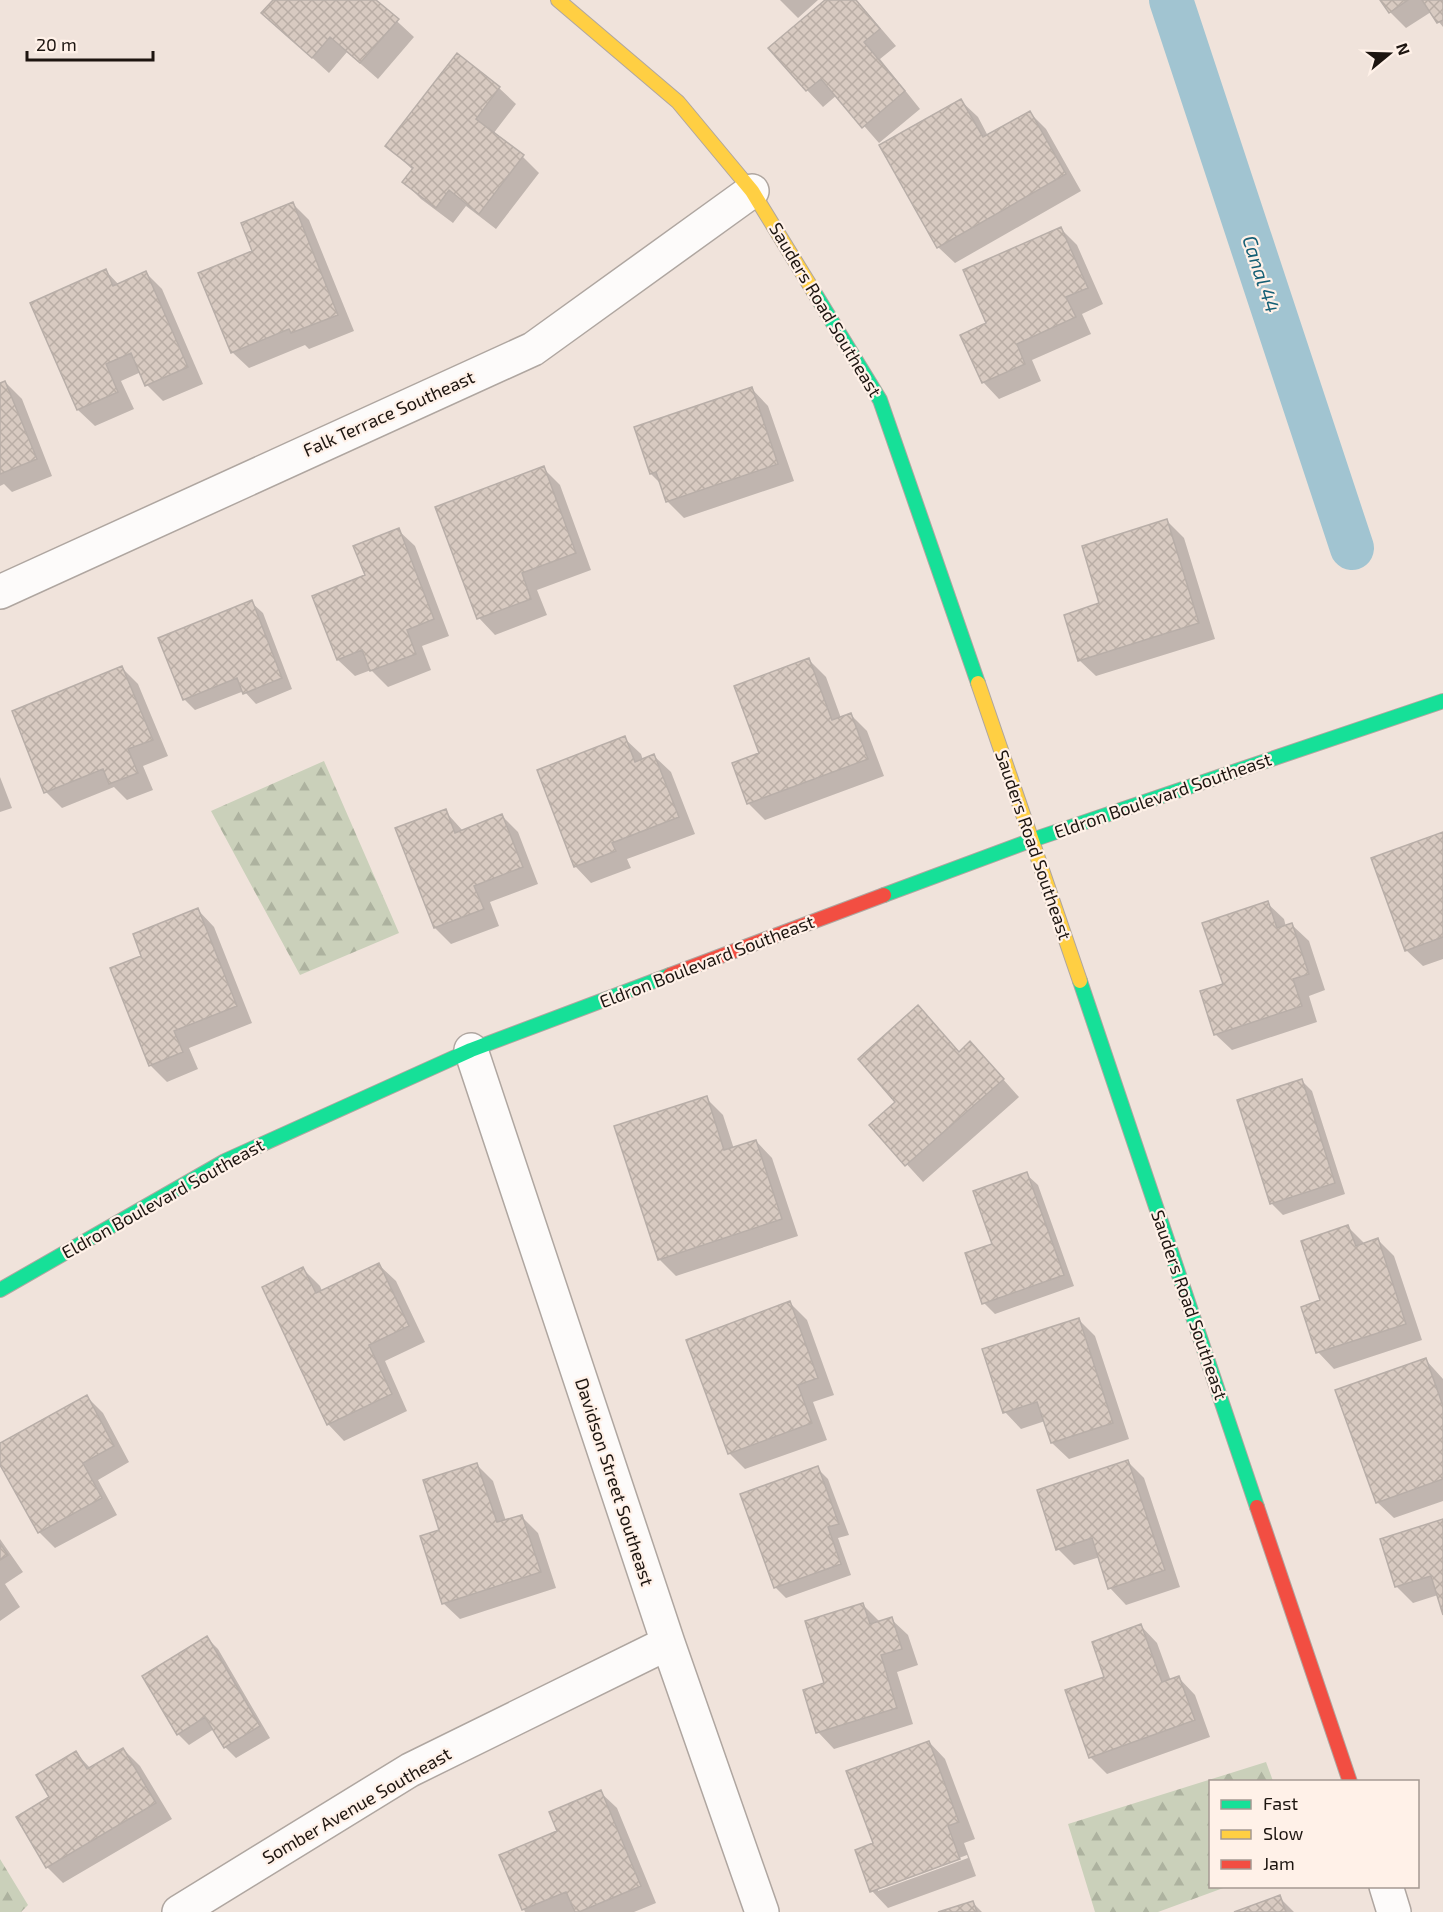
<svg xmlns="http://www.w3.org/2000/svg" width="1443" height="1912" font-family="'Exo 2',sans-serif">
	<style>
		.forest { fill: url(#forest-firs) }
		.shadow { fill: #0003; fill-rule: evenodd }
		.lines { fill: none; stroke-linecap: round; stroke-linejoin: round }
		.canal { stroke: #a1c4d1; stroke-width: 44 }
		.building { fill: url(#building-cross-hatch); stroke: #b8aea8; stroke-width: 1.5 }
		.street-casing { stroke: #afa6a0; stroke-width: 36 }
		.fast-casing { stroke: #afa6a0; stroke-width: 16 }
		.slow-casing { stroke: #afa6a0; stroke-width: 16 }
		.jam-casing { stroke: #afa6a0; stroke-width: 16 }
		.street { stroke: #fdfbfa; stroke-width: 33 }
		.fast { stroke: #16e098; stroke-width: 14 }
		.slow { stroke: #ffcf43; stroke-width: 14 }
		.jam { stroke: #f24e42; stroke-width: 14 }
		.labels { text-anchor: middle; stroke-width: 4.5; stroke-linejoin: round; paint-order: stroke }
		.street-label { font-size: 18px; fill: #1d1510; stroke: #fff1e8 }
		.water-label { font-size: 20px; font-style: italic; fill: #155f75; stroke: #fff1e8 }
	</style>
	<defs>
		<pattern id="forest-firs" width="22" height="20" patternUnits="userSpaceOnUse" patternTransform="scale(1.5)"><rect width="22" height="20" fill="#cad0ba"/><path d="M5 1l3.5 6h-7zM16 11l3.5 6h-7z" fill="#adb29f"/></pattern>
		<pattern id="building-cross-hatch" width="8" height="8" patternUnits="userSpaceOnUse" patternTransform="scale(1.5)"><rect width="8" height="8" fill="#d8cac1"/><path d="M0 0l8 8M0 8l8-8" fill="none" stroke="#b9ada5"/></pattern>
	</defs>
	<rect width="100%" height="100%" fill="#f0e3db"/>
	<path class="forest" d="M324,761L399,933L300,975L211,811Z
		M1266,1762L1273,1781L1210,1782V1886L1226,1887L1158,1912H1095L1068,1824Z
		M0,1859L28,1905L21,1912H0Z"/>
	<path class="shadow" d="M275,0H374L414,37L378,79L347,52L329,73L263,13Z
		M780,0H818L798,18Z
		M827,0H856L859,3L896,46L880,59L920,109L879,143L837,95L823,107L807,90Z
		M1382,0H1443V27L1431,12L1406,28L1390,12Z
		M499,88L516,104L493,134L523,157L539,173L496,229L466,206L453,223L421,199L404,182L413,170L387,146Z
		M961,101L978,117L988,136L1029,112L1046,129L1081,191L955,263L938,247Z
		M293,204L309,220L354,331L309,349L305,345L249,368L232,352L254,252Z
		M1060,228L1077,245L1103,304L1082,314L1091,334L1032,360L1041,381L999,399L983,382L988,324Z
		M106,271L119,285L146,273L162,289L203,384L163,401L147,385L141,372L121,381L134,409L95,426L78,410L32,303Z
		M5,382L22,399L52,476L12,492L4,484L0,486V384Z
		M752,389L768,406L794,481L684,518L667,501L661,484L651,474L636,428Z
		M543,468L560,485L591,570L537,590L547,615L495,635L479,618Z
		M1167,521L1184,538L1215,639L1096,676L1079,660L1101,604Z
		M398,530L415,546L449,636L422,646L431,670L388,687L371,670L355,676L338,660L366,576Z
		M251,602L263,613L292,689L256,704L244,691L195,710L184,699Z
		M809,660L826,677L841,718L851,715L867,731L884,776L765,820L748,803L760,754Z
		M122,668L138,684L168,756L143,766L153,790L127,800L114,787L62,808L46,792Z
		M624,738L641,754L643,760L654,756L671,772L695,834L627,859L631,868L591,883L575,866Z
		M0,777L12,808L0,812Z
		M445,811L463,831L502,816L518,832L538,884L490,902L499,926L451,944L435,928Z
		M1443,834V959L1423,966L1406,950Z
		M1267,903L1284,919L1286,927L1292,925L1309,941L1325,990L1309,996L1317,1022L1232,1050L1215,1034Z
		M198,910L214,927L252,1023L189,1048L198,1069L167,1082L150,1065L143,956Z
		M918,1007L960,1053L986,1060L1019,1097L923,1182L871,1125L897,1102Z
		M1301,1080L1312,1091L1345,1194L1283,1215L1272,1204L1239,1100Z
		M706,1098L723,1115L734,1149L756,1141L772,1158L798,1236L676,1276L659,1259Z
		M1026,1174L1038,1185L1074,1286L995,1314L984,1303L994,1245Z
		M1348,1227L1365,1244L1378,1240L1394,1256L1422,1340L1334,1369L1318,1352L1321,1301Z
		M379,1265L396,1281L425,1342L385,1361L407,1411L344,1441L328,1424L303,1269L320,1286L322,1291Z
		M790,1303L807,1320L834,1395L813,1402L827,1440L745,1469L729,1453Z
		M1078,1319L1095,1336L1129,1439L1069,1459L1052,1443L1045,1421L1021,1429L1005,1412Z
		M1425,1359L1443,1379V1501L1394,1518L1377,1502Z
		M87,1397L103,1413L129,1462L98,1480L117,1515L55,1548L39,1532L0,1462V1444Z
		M1128,1462L1144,1478L1180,1587L1126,1605L1110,1588L1100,1557L1074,1565L1058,1549Z
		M477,1465L493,1481L506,1521L521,1516L538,1533L556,1588L460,1619L443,1603L441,1531Z
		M817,1468L828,1479L849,1535L838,1538L851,1575L786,1598L775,1587Z
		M1443,1521V1610L1438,1595L1413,1603L1397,1587L1382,1540Z
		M0,1539L23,1572L5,1584L20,1607L0,1621Z
		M863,1605L880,1622L891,1619L908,1635L918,1665L897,1672L913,1724L834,1749L818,1732L826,1684Z
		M1141,1626L1157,1643L1171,1681L1179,1678L1195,1695L1210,1737L1107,1774L1090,1757L1106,1677Z
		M207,1638L218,1649L270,1738L236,1758L225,1747L214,1729L189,1745L178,1734Z
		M929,1742L945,1759L975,1839L964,1843L976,1876L888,1908L872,1891L875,1844ZM967,1855L968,1858L878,1891V1888Z
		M123,1749L140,1766L172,1819L63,1883L47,1867L51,1797L76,1753L91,1769Z
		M600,1792L617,1808L656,1903L634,1912H525L501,1856L559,1831Z
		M1279,1897L1294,1912H1238Z
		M973,1903L982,1912H943Z"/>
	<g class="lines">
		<path class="canal" d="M1171,0L1352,548"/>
	</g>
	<path class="building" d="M273,0H376L399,19L360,63L330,37L312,58L261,13Z
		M825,0H856L880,29L864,42L905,91L862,128L821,79L806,91L768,48Z
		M1380,0H1408L1389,13Z
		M1422,0H1443V20L1437,23Z
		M457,53L500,87L476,119L524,155L479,214L449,190L436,208L402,182L413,168L385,146Z
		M961,99L983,137L1030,111L1066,174L937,248L879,145Z
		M293,202L338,315L291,333L289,329L231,353L198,273L252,251L241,223Z
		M1061,227L1088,288L1066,297L1076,317L1017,344L1025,364L982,383L960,335L986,323L963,270Z
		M106,269L113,286L146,271L188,367L145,386L131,353L106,364L118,392L77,410L30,303Z
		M5,381L37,459L0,474V383Z
		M752,387L778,464L666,502L656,472L650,474L634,427Z
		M544,466L576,553L522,573L531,599L477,619L435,507Z
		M1167,519L1199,623L1078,661L1064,615L1099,603L1082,546Z
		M399,528L434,619L407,630L416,654L370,671L362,650L337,660L312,596L365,575L353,546Z
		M252,600L282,678L243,694L237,678L183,700L158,638Z
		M809,658L832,720L851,713L868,759L747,804L732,763L759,753L734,686Z
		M122,666L153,740L128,749L138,773L109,784L103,769L44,793L12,711Z
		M625,736L635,762L654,754L679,817L612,843L616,851L574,867L537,770Z
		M446,809L455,833L502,814L523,867L474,886L484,909L434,928L395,828Z
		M1443,832V937L1405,951L1371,858Z
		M1268,901L1277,928L1292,923L1309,974L1293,979L1302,1006L1214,1035L1200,991L1223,984L1202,923Z
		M198,908L237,1006L174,1031L183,1052L149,1066L110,968L141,956L133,934Z
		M918,1005L959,1052L970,1041L1004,1079L905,1166L869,1125L895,1102L858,1059Z
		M1302,1079L1335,1183L1270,1204L1237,1100Z
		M707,1096L724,1150L756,1140L782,1219L658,1260L614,1126Z
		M1027,1172L1064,1275L982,1304L965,1253L992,1244L973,1191Z
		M1348,1225L1356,1246L1378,1238L1406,1324L1316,1353L1301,1307L1320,1300L1301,1241Z
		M379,1263L409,1326L369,1345L392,1394L327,1425L262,1287L303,1267L316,1293Z
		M790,1301L818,1378L798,1385L812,1423L728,1454L686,1340Z
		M1079,1318L1113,1423L1051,1443L1037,1402L1003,1413L982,1349Z
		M1426,1358L1443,1406V1479L1376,1503L1335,1390Z
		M87,1395L114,1446L83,1463L102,1498L38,1533L0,1465V1443Z
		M1128,1460L1165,1570L1108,1589L1092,1538L1056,1550L1037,1490Z
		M477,1463L497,1522L522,1515L541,1572L442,1604L420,1536L439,1530L423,1480Z
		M818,1466L839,1524L828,1527L841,1564L774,1588L740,1494Z
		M1443,1519V1615L1431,1576L1395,1587L1380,1539Z
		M0,1544L8,1555L0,1560Z
		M863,1603L870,1624L892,1617L902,1649L881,1655L897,1708L816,1733L803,1690L824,1683L805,1621Z
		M1141,1624L1162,1682L1179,1676L1195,1720L1089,1758L1065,1690L1104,1677L1092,1642Z
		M207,1636L260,1726L224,1748L205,1717L177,1735L142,1676Z
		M929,1741L959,1822L948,1826L960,1859L870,1892L855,1850L873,1843L846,1771Z
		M123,1748L156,1803L46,1868L16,1817L49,1797L36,1775L76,1751L87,1769Z
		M601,1790L641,1886L579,1912H575L566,1892L522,1910L499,1855L557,1831L549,1812Z
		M1280,1895L1286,1912H1234Z
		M973,1901L977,1912H938Z"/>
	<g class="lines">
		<defs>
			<path id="street" d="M0,592L533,349L752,191
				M471,1050L668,1643L762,1912
				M1386,1886L1394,1912
				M179,1912L410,1770L668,1643"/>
			<path id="fast" d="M814,292L880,400L978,683
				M884,895L1032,840L1443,701
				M1080,981L1257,1507
				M0,1290L225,1161L471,1050L670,975"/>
			<path id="slow" d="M558,0L678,102L752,191L814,292
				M978,683L1080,981"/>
			<path id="jam" d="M670,975L884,895
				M1257,1507L1350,1782"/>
		</defs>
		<use href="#street" class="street-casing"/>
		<use href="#fast" class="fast-casing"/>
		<use href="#slow" class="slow-casing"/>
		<use href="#jam" class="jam-casing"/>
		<use href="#street" class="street"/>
		<use href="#fast" class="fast"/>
		<use href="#slow" class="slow"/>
		<use href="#jam" class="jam"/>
	</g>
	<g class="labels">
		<g class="street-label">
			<text transform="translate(825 310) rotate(59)" y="6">Sauders Road Southeast</text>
			<text transform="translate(389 414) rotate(-24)" y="6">Falk Terrace Southeast</text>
			<text transform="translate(1163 796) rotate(-19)" y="6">Eldron Boulevard Southeast</text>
			<text transform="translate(1033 845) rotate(71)" y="6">Sauders Road Southeast</text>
			<text transform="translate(707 962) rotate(-21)" y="6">Eldron Boulevard Southeast</text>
			<text transform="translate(163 1199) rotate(-29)" y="6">Eldron Boulevard Southeast</text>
			<text transform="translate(1189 1305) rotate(71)" y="6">Sauders Road Southeast</text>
			<text transform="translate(614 1482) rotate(72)" y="6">Davidson Street Southeast</text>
			<text transform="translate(357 1806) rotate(-30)" y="6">Somber Avenue Southeast</text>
		</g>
		<g class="water-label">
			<text transform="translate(1261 274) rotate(72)" y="7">Canal 44</text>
		</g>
	</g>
	<rect x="1209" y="1780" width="210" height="108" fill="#fff1e8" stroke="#a59992" stroke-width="1.5"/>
	<rect x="1221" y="1800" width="30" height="9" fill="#16e098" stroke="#a59992" stroke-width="1.5"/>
	<text x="1263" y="1810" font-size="18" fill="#1d1510">Fast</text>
	<rect x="1221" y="1830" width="30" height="9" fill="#ffcf43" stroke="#a59992" stroke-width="1.5"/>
	<text x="1263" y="1840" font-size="18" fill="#1d1510">Slow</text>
	<rect x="1221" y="1860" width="30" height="9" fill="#f24e42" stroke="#a59992" stroke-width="1.5"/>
	<text x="1263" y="1870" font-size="18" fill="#1d1510">Jam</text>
	<g transform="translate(1389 54) rotate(71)" stroke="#fff1e8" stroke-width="4.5" paint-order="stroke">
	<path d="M0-4.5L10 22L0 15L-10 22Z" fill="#1d1510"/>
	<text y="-9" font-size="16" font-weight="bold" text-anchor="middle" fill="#1d1510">N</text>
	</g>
	<path d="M27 51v9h126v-9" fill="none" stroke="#1d1510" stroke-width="3"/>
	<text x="36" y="51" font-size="18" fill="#1d1510" stroke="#fff1e8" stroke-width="4.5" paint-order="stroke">20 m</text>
</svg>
